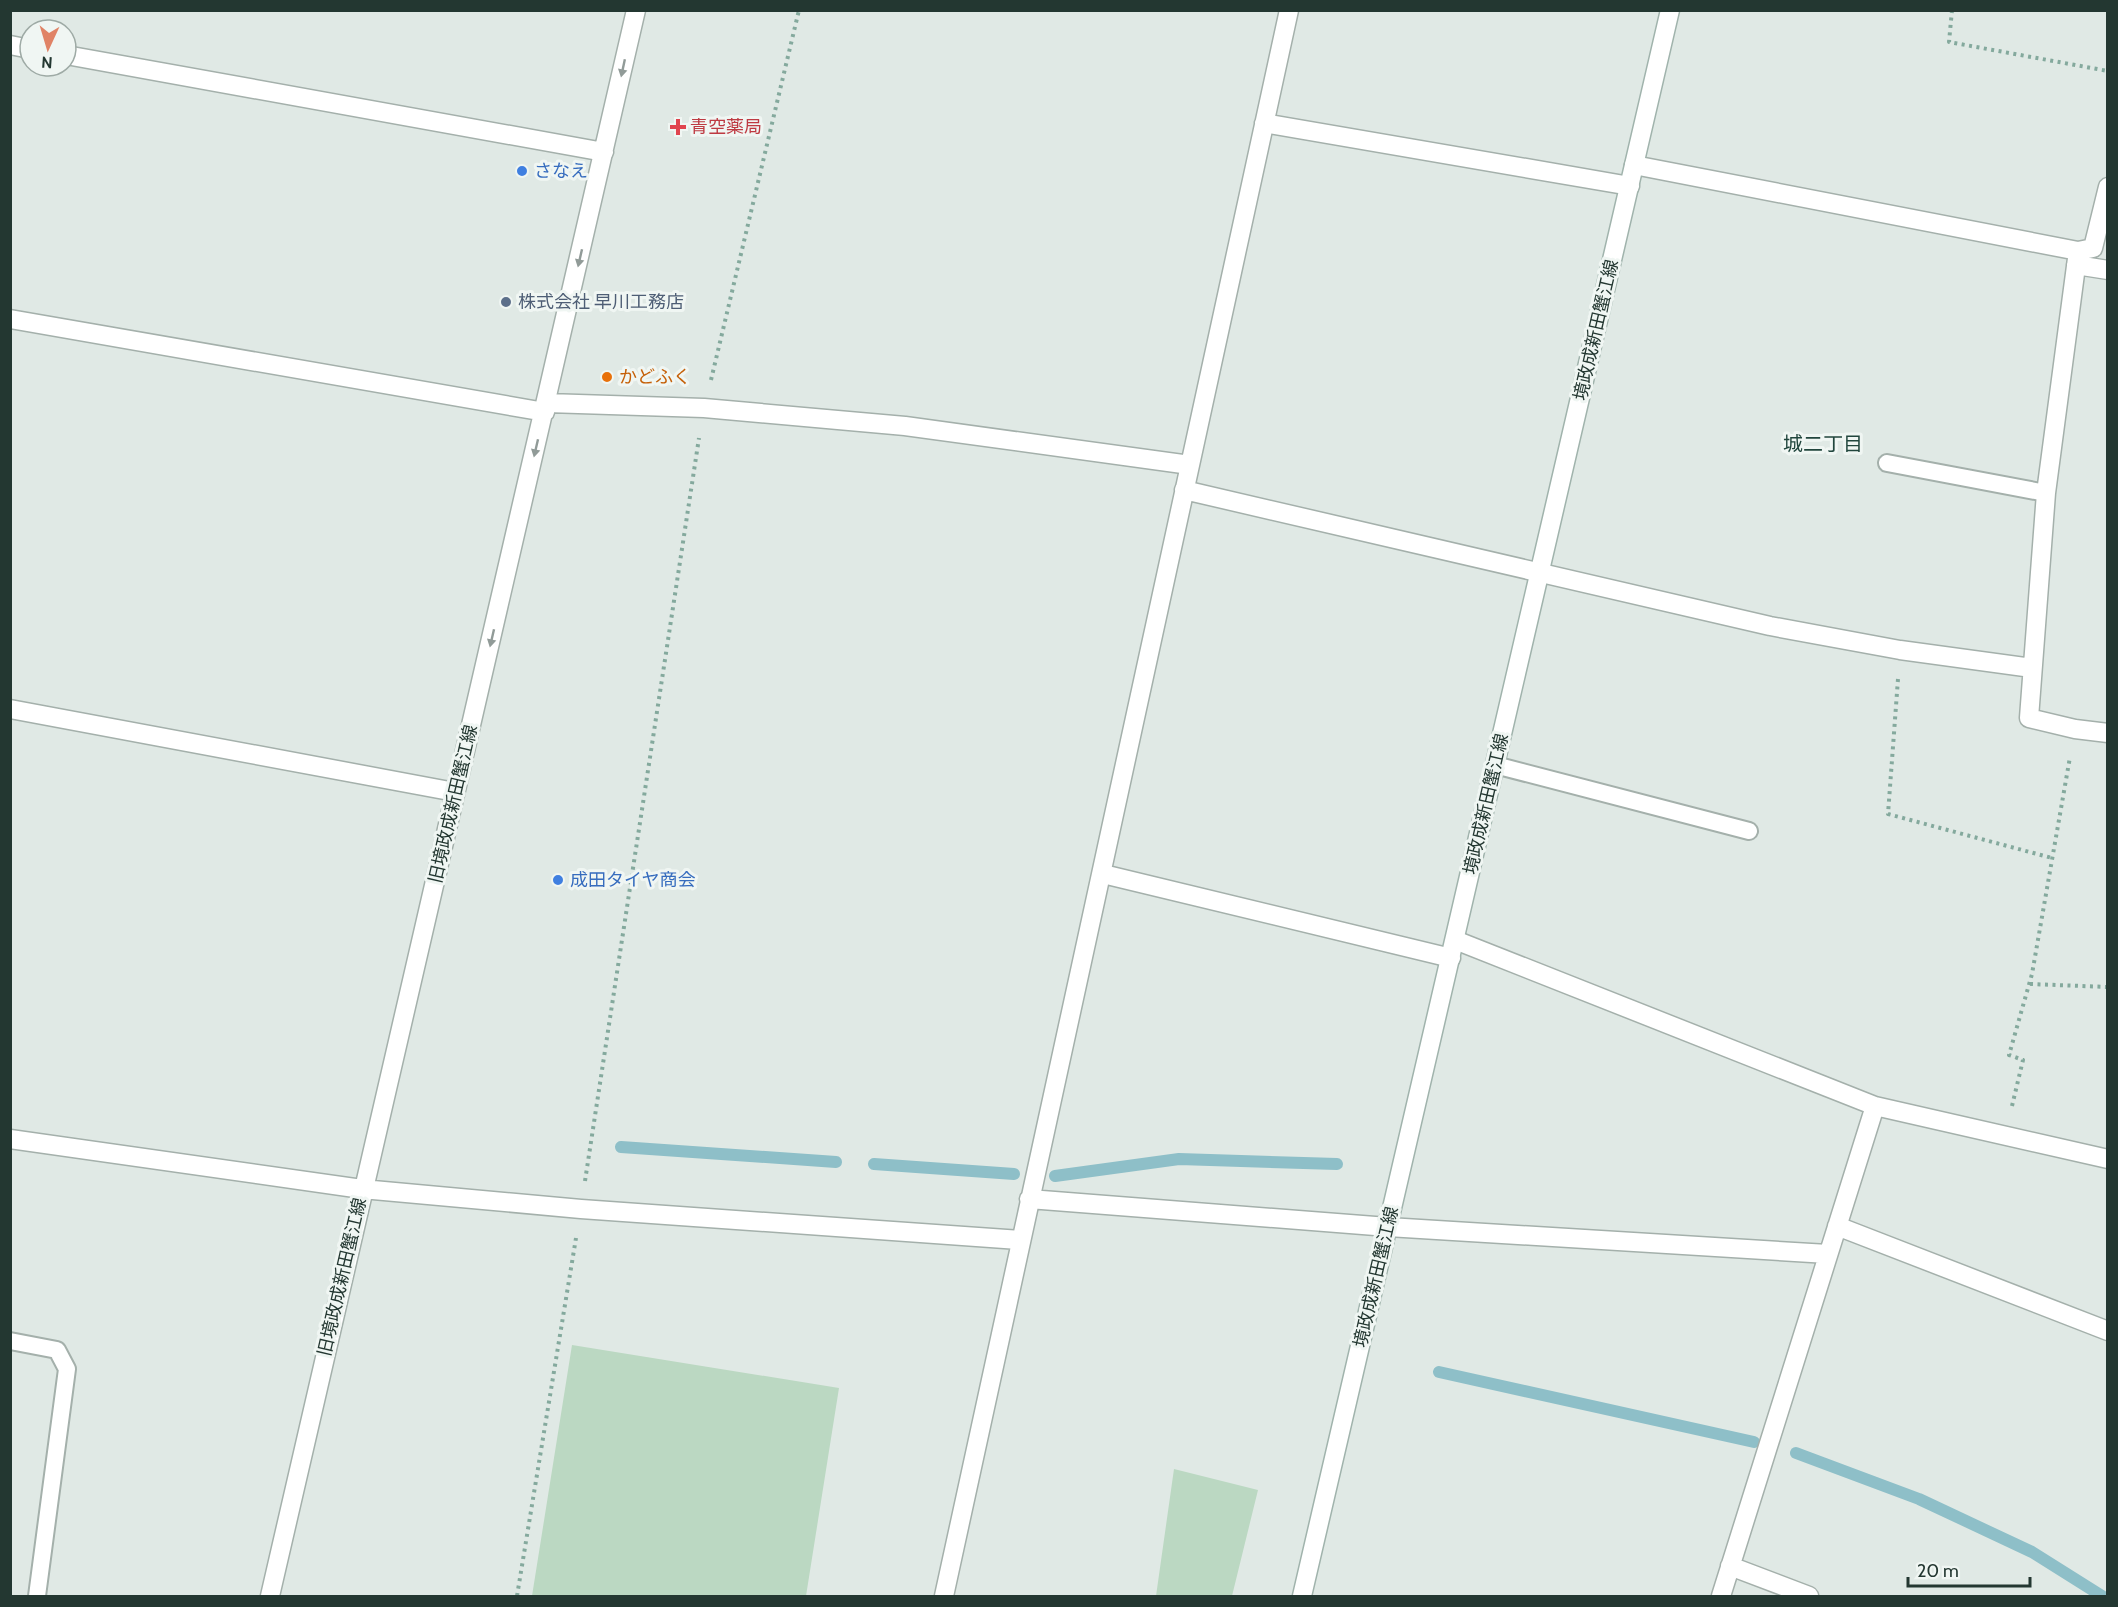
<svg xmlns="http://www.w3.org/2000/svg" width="2118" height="1607" font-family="Cabin,'Noto Sans JP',sans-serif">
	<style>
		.green { fill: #bbd8c2 }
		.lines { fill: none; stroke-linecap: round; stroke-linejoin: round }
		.stream { stroke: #8ebfc8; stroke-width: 12 }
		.lane-casing { stroke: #a4b0ab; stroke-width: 20 }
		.street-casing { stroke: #a4b0ab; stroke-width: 21 }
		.secondary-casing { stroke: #a0b3ac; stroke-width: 21 }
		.path { stroke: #84a99d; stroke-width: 4; stroke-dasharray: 3 4.5; stroke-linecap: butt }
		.lane { stroke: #fff; stroke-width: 16 }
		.street { stroke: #fff; stroke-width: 18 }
		.secondary { stroke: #fff; stroke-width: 18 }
		.oneway { fill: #919b98 }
		.health-dot { fill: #e0444e; stroke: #f0f6f3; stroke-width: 2 }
		.shop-dot { fill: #3f7fe0; stroke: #f0f6f3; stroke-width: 2 }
		.service-dot { fill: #5c6f8a; stroke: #f0f6f3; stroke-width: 2 }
		.food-dot { fill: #e8710a; stroke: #f0f6f3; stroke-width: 2 }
		.labels { text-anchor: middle; stroke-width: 6; stroke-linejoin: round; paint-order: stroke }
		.health-label { font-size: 18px; fill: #be3a42; stroke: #f0f6f3; text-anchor: start }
		.shop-label { font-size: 18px; fill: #366cbe; stroke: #f0f6f3; text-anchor: start }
		.service-label { font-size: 18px; fill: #4e5e75; stroke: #f0f6f3; text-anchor: start }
		.street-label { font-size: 18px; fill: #233731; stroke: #f0f6f3 }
		.food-label { font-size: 18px; fill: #c56008; stroke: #f0f6f3; text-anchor: start }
		.neighbourhood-label { font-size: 20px; fill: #21463d; stroke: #f0f6f3 }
	</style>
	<rect width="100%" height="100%" fill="#e0e9e5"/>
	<path class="green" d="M572,1345L839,1388L806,1596H532Z
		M1174,1469L1258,1490L1232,1596H1156Z"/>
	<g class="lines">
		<path class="stream" d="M621,1147L836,1162
			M874,1164L1014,1174
			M1055,1176L1179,1159L1337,1164
			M1439,1372L1754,1442
			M1796,1453L1919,1499L2032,1552L2102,1596"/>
		<defs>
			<path id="lane" d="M1887,463L2046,493
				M1495,765L1749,831
				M10,1341L57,1350L67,1369L37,1596"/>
			<path id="street" d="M10,45L30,49
				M66,55L604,152
				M1264,123L1630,186
				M1634,165L2078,251L2093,248L2108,187
				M2078,251L2046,493L2029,718L2075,729L2108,733
				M2076,265L2108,270
				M10,319L545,412
				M547,403L704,408L905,426L1190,465
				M1184,490L1770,626L1900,650L2032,668
				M10,709L455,792
				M1103,874L1451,958
				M1455,940L1875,1106L2108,1159
				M10,1139L362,1189L581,1209L1020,1240
				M1029,1199L1388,1227L1828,1254
				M1837,1226L2108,1331
				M1730,1566L1809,1596
				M270,1596C391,1068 516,540 636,10
				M944,1596L1289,10
				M1721,1596L1875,1106"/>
			<path id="secondary" d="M1302,1596L1670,10"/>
		</defs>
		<use href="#lane" class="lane-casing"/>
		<use href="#street" class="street-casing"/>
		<use href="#secondary" class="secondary-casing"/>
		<path class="path" d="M1952,10L1949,42L2108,71
			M711,380L799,10
			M1898,679L1888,814L2052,858
			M2030,984L2108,987
			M2012,1106L2023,1060L2009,1055L2032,974L2070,757
			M585,1181L699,438
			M517,1596L576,1238"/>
		<use href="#lane" class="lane"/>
		<use href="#street" class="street"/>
		<use href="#secondary" class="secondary"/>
	</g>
	<defs><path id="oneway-solid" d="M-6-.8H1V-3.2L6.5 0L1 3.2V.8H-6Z" transform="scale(1.5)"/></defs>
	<g class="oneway">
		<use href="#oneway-solid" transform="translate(623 68) rotate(102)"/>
		<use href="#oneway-solid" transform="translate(580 258) rotate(103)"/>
		<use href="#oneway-solid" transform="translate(536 448) rotate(103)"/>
		<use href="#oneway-solid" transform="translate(492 638) rotate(103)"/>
	</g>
	<path class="health-dot" d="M675 118h6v6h6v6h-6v6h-6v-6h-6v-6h6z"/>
	<g class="shop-dot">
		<circle cx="522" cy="171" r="6"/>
		<circle cx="558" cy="880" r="6"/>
	</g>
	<circle class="service-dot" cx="506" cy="302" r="6"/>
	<circle class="food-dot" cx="607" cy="377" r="6"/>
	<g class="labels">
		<g class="health-label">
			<text x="690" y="133">青空薬局</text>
		</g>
		<g class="shop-label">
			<text x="534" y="177">さなえ</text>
			<text x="570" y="886">成田タイヤ商会</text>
		</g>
		<g class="service-label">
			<text x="518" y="308">株式会社 早川工務店</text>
		</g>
		<g class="street-label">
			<text transform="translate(1596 330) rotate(-77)" y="6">境政成新田蟹江線</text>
			<text transform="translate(453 804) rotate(-77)" y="6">旧境政成新田蟹江線</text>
			<text transform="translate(1486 804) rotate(-77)" y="6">境政成新田蟹江線</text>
			<text transform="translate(342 1277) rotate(-77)" y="6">旧境政成新田蟹江線</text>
			<text transform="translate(1376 1277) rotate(-77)" y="6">境政成新田蟹江線</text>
		</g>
		<g class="food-label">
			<text x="619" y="383">かどふく</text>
		</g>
		<g class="neighbourhood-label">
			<text x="1823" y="451">城二丁目</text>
		</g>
	</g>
	<rect width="2118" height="1607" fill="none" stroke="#233731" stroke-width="24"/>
	<g transform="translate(48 48) rotate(184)"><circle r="28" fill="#f0f6f3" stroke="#9eaaa5" stroke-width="1.5"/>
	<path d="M0-4.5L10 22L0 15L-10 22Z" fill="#e08366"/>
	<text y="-9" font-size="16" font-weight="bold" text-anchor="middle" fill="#233731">N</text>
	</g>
	<path d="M1908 1577v9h122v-9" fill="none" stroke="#233731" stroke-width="3"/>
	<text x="1917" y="1577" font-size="18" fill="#233731" stroke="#f0f6f3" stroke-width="4.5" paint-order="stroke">20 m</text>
</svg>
